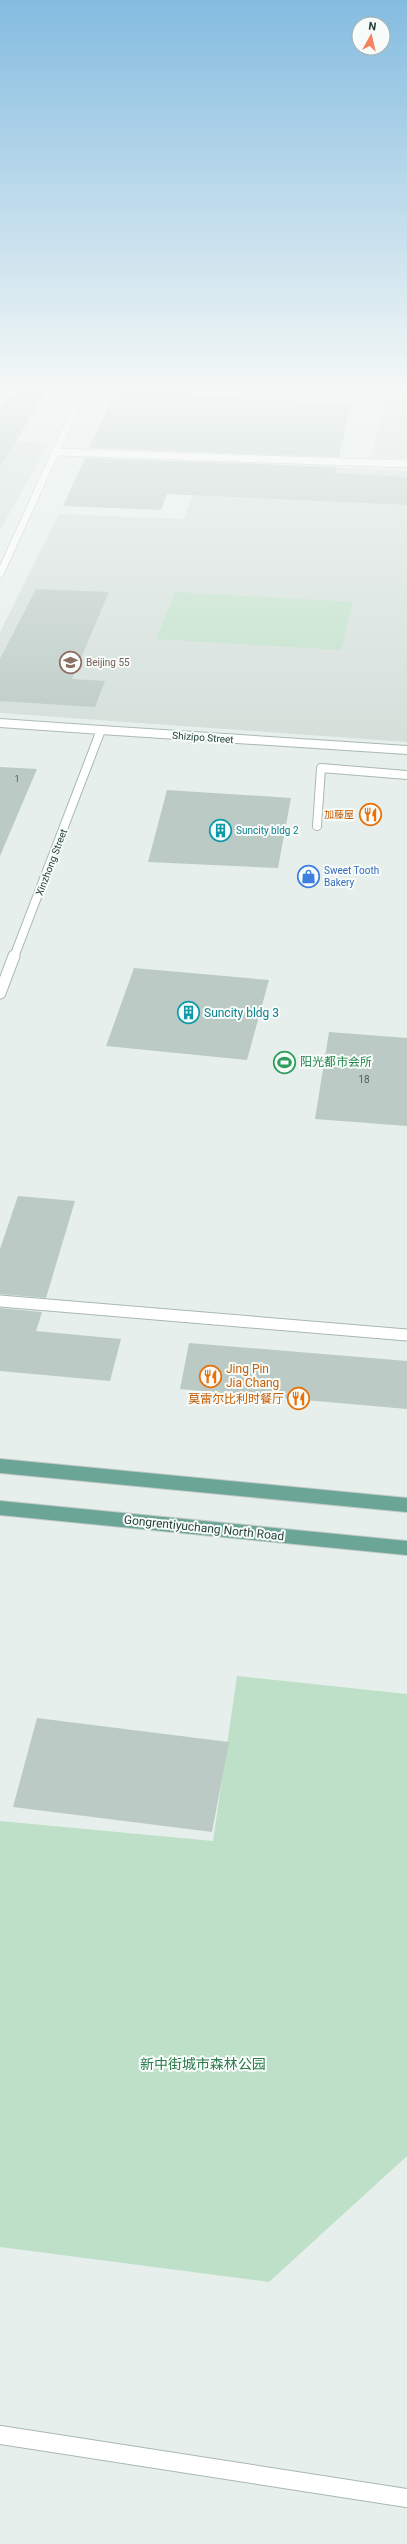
<svg xmlns="http://www.w3.org/2000/svg" width="407" height="2544" font-family="Roboto,'Noto Sans SC',sans-serif">
	<style>
		.built { fill: #d4dfda }
		.green { fill: #bfe0c8 }
		.building { fill: #bbcac4 }
		.lines { fill: none; stroke-linecap: round; stroke-linejoin: round }
		.service-far1-casing { stroke: #a8b8b2; stroke-width: 10 }
		.service-casing { stroke: #a8b8b2; stroke-width: 20 }
		.minor-far2-casing { stroke: #a8b8b2; stroke-width: 8 }
		.minor-far1-casing { stroke: #a8b8b2; stroke-width: 10 }
		.minor-casing { stroke: #a8b8b2; stroke-width: 13 }
		.tertiary-far2-casing { stroke: #a8b8b2; stroke-width: 8 }
		.tertiary-far1-casing { stroke: #a8b8b2; stroke-width: 10 }
		.tertiary-casing { stroke: #a8b8b2; stroke-width: 13 }
		.primary-casing { stroke: #c2cac8; stroke-width: 16 }
		.service-far1 { stroke: #fff; stroke-width: 8 }
		.service { stroke: #fff; stroke-width: 18 }
		.minor-far2 { stroke: #fff; stroke-width: 7 }
		.minor-far1 { stroke: #fff; stroke-width: 8 }
		.minor { stroke: #fff; stroke-width: 11 }
		.tertiary-far2 { stroke: #fff; stroke-width: 7 }
		.tertiary-far1 { stroke: #fff; stroke-width: 8 }
		.tertiary { stroke: #fff; stroke-width: 11 }
		.primary { stroke: #6aa596; stroke-width: 14 }
		.labels { text-anchor: middle; stroke-width: 4; stroke-linejoin: round; paint-order: stroke }
		.far-number-label { font-size: 9px; fill: #4a645c }
		.far-education-label { font-size: 10px; fill: #785e54; stroke: #f7fbf9; text-anchor: start }
		.far-street-label { font-size: 10px; fill: #24423a; stroke: #f7fbf9 }
		.far-food-label { font-size: 10px; fill: #c56008; stroke: #f7fbf9; text-anchor: end }
		.far-culture-label { font-size: 10px; fill: #0d838f; stroke: #f7fbf9; text-anchor: start }
		.far-shop-label { font-size: 10px; fill: #366cbe; stroke: #f7fbf9; text-anchor: start }
		.number-label { font-size: 10px; fill: #4a645c }
		.culture-label { font-size: 12px; fill: #0d838f; stroke: #f7fbf9; text-anchor: start }
		.leisure-label { font-size: 12px; fill: #27864d; stroke: #f7fbf9; text-anchor: start }
		.food-label { font-size: 12px; fill: #c56008; stroke: #f7fbf9; text-anchor: start }
		.street-label { font-size: 12px; fill: #24423a; stroke: #f7fbf9 }
		.near-park-label { font-size: 14px; fill: #2d7a4b; stroke: #f7fbf9 }
	</style>
	<rect width="100%" height="100%" fill="#e6efeb"/>
	<path class="built" d="M386,399L407,400V459L371,458Z
		M0,441L49,443L0,530Z
		M204,461L407,471V742L0,713V632L59,514L184,519Z"/>
	<path class="green" d="M175,592L353,602L341,650L156,639Z
		M237,1676L407,1694V2156L269,2282L0,2247V1821L213,1841Z"/>
	<path class="building" d="M14,389H48L0,467V410Z
		M117,389H199L196,396L351,403L339,457L89,448Z
		M85,458L337,467L335,473L407,477V505L167,494L161,510L63,506Z
		M36,589L109,592L72,679L105,681L95,707L0,701V659Z
		M0,767L37,769L0,856Z
		M167,790L291,798L278,868L148,862Z
		M134,968L269,980L247,1060L106,1046Z
		M329,1032L407,1038V1126L315,1119Z
		M18,1196L75,1201L46,1298L0,1294V1249Z
		M0,1308L42,1312L36,1331L121,1339L110,1381L0,1371Z
		M189,1343L407,1361V1409L180,1389Z
		M37,1718L229,1742L212,1832L13,1807Z"/>
	<g class="lines">
		<defs>
			<path id="service-far1" d="M317,826L321,768L407,775"/>
			<path id="service" d="M0,2435L407,2498"/>
			<path id="minor-far2" d="M58,452L407,464"/>
			<path id="minor-far1" d="M101,730L407,750"/>
			<path id="minor" d="M0,1301L407,1335"/>
			<path id="tertiary-far2" d="M0,574L84,389"/>
			<path id="tertiary-far1" d="M0,723L101,730L14,957"/>
			<path id="tertiary" d="M0,993L14,956"/>
			<path id="primary" d="M0,1466L407,1505
				M0,1508L407,1548"/>
		</defs>
		<use href="#service-far1" class="service-far1-casing"/>
		<use href="#service" class="service-casing"/>
		<use href="#minor-far2" class="minor-far2-casing"/>
		<use href="#minor-far1" class="minor-far1-casing"/>
		<use href="#minor" class="minor-casing"/>
		<use href="#tertiary-far2" class="tertiary-far2-casing"/>
		<use href="#tertiary-far1" class="tertiary-far1-casing"/>
		<use href="#tertiary" class="tertiary-casing"/>
		<use href="#primary" class="primary-casing"/>
		<use href="#service-far1" class="service-far1"/>
		<use href="#service" class="service"/>
		<use href="#minor-far2" class="minor-far2"/>
		<use href="#minor-far1" class="minor-far1"/>
		<use href="#minor" class="minor"/>
		<use href="#tertiary-far2" class="tertiary-far2"/>
		<use href="#tertiary-far1" class="tertiary-far1"/>
		<use href="#tertiary" class="tertiary"/>
		<use href="#primary" class="primary"/>
	</g>
	<linearGradient id="sky" x2="0" y2="1"><stop stop-color="#84bce0"/><stop offset="0.52" stop-color="#f4f8f6"/><stop offset="1" stop-color="#f4f8f6" stop-opacity="0"/></linearGradient>
	<rect width="407" height="745" fill="url(#sky)"/>
	<defs>
		<symbol id="school-ring" viewBox="-11 -11 22 22"><circle r="9.5" fill="#f7fbf9" stroke="#8d6e63" stroke-width="1.5"/><path d="M0-5L7-2L0 1L-7-2ZM-4 1L0 2.5L4 1V4Q0 6-4 4Z" fill="#8d6e63"/></symbol>
		<symbol id="restaurant-ring" viewBox="-11 -11 22 22"><circle r="9.5" fill="#f7fbf9" stroke="#e8710a" stroke-width="1.5"/><path d="M-5-6h1v4h1v-4h1v4h1v-4h1v5L-1.5 .5V6h-2V.5L-5-1ZM5-6V6H3V1.5H1.5Q1.5-4 5-6Z" fill="#e8710a"/></symbol>
		<symbol id="building-ring" viewBox="-11 -11 22 22"><circle r="9.5" fill="#f7fbf9" stroke="#0f9aa8" stroke-width="1.5"/><path d="M-4-6H4V6H1V3H-1V6H-4ZM-2.5-4.3h1.7v1.8h-1.7ZM.8-4.3h1.7v1.8H.8ZM-2.5-1h1.7V.8h-1.7ZM.8-1h1.7V.8H.8Z" fill="#0f9aa8"/></symbol>
		<symbol id="shop-ring" viewBox="-11 -11 22 22"><circle r="9.5" fill="#f7fbf9" stroke="#3f7fe0" stroke-width="1.5"/><path d="M-5-2.5h2.3a2.7 3.5 0 0 1 5.4 0H5L5.5 6h-11ZM-1.5-2.5h3a1.5 2.3 0 0 0-3 0Z" fill="#3f7fe0"/></symbol>
		<symbol id="stadium-ring" viewBox="-11 -11 22 22"><circle r="9.5" fill="#f7fbf9" stroke="#2e9e5b" stroke-width="1.5"/><path d="M0-5a6.5 5 0 1 0 0 10a6.5 5 0 1 0 0-10ZM-3.5-1.8h7v3.6h-7Z" fill="#2e9e5b"/></symbol>
	</defs>
	<g fill-rule="evenodd">
		<use href="#school-ring" x="58" y="650" width="25" height="25"/>
		<use href="#restaurant-ring" x="358" y="802" width="25" height="25"/>
		<use href="#building-ring" x="208" y="818" width="25" height="25"/>
		<use href="#shop-ring" x="296" y="864" width="25" height="25"/>
		<use href="#building-ring" x="176" y="1000" width="25" height="25"/>
		<use href="#stadium-ring" x="272" y="1050" width="25" height="25"/>
		<use href="#restaurant-ring" x="198" y="1364" width="25" height="25"/>
		<use href="#restaurant-ring" x="286" y="1386" width="25" height="25"/>
	</g>
	<g class="labels">
		<g class="far-number-label">
			<text x="17" y="782">1</text>
		</g>
		<g class="far-education-label">
			<text x="86" y="666">Beijing 55</text>
		</g>
		<g class="far-street-label">
			<text transform="translate(203 737) rotate(4)" y="4">Shizipo Street</text>
			<text transform="translate(51 862) rotate(-69)" y="4">Xinzhong Street</text>
		</g>
		<g class="far-food-label">
			<text x="354" y="818">加藤屋</text>
		</g>
		<g class="far-culture-label">
			<text x="236" y="834">Suncity bldg 2</text>
		</g>
		<g class="far-shop-label">
			<text x="324" y="874">Sweet Tooth<tspan x="324" dy="12">Bakery</tspan></text>
		</g>
		<g class="number-label">
			<text x="364" y="1083">18</text>
		</g>
		<g class="culture-label">
			<text x="204" y="1017">Suncity bldg 3</text>
		</g>
		<g class="leisure-label">
			<text x="300" y="1066">阳光都市会所</text>
		</g>
		<g class="food-label">
			<text x="226" y="1373">Jing Pin<tspan x="226" dy="14">Jia Chang</tspan></text>
			<text x="284" y="1403" text-anchor="end">莫雷尔比利时餐厅</text>
		</g>
		<g class="street-label">
			<text transform="translate(204 1528) rotate(6)" y="4">Gongrentiyuchang North Road</text>
		</g>
		<g class="near-park-label">
			<text x="203" y="2069">新中街城市森林公园</text>
		</g>
	</g>
	<g transform="translate(371 36) rotate(8)"><circle r="19" fill="#f7fbf9" stroke="#a3b1ad"/>
	<path d="M0-3L7 15L0 10L-7 15Z" fill="#f4845f"/>
	<text y="-6" font-size="11" font-weight="bold" text-anchor="middle" fill="#24423a">N</text>
	</g>
</svg>
